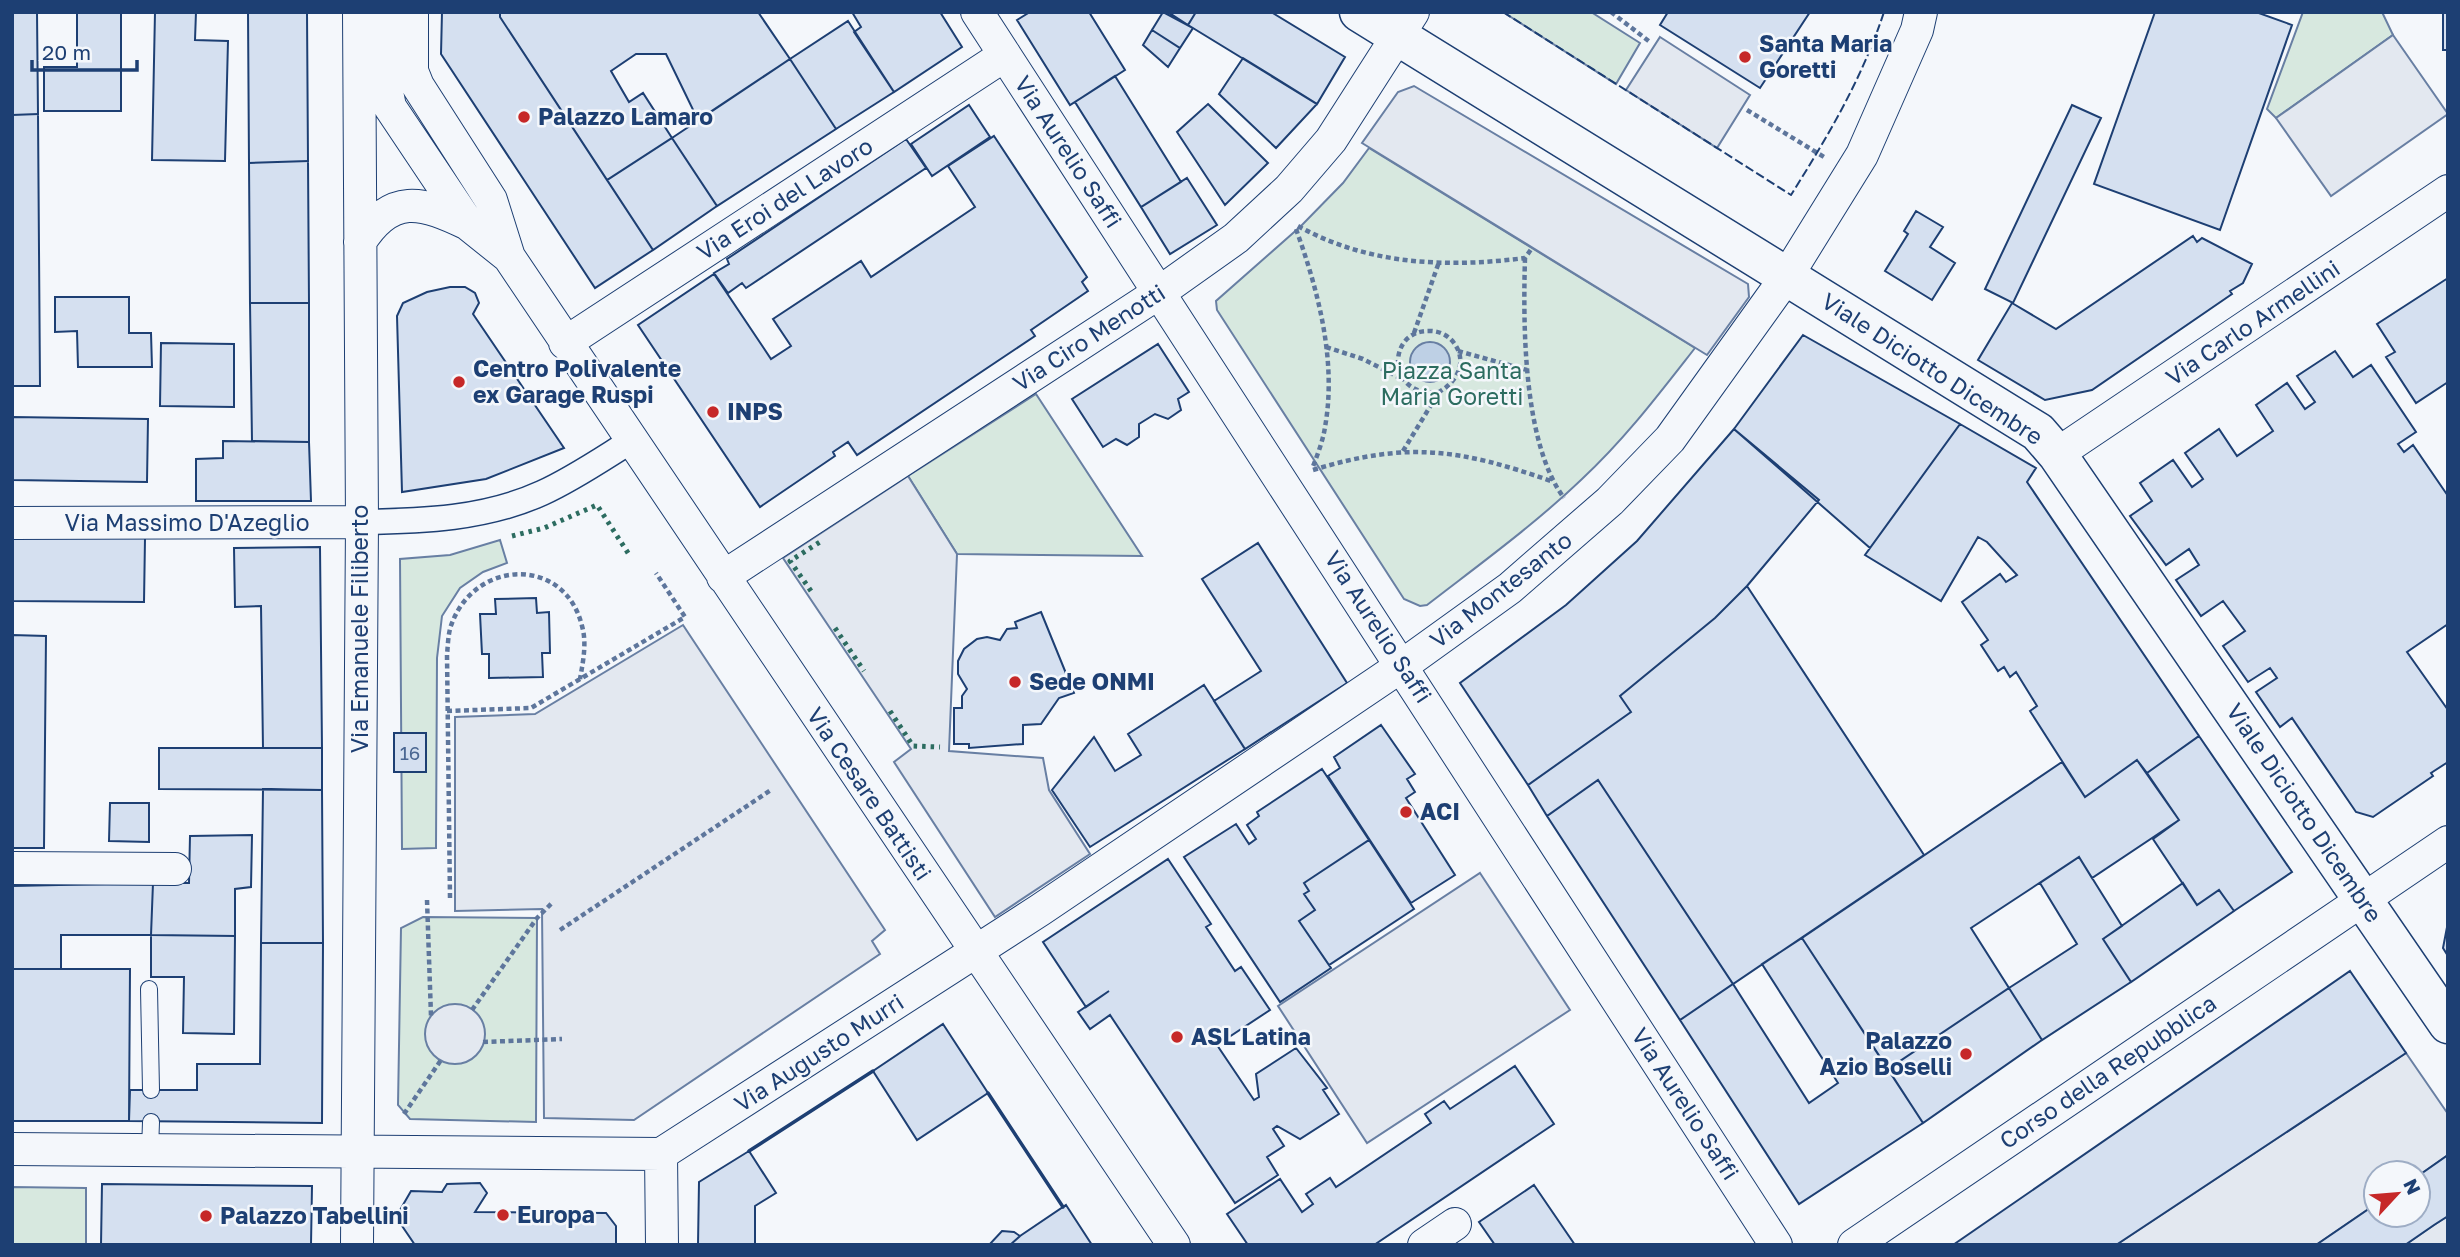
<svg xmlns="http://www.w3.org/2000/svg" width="2460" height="1257" font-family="'Golos Text',sans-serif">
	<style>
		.green { fill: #d7e8df; stroke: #687fa3; stroke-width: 2 }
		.parking { fill: #e3e8f0; stroke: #687fa3; stroke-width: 2 }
		.water { fill: #bed0e5; stroke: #687fa3; stroke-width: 2 }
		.building { fill: #d5e0f0; stroke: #1d3f73; stroke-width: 2 }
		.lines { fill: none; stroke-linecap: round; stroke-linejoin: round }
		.service-casing { stroke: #1d3f73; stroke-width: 18 }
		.pedestrian-casing { stroke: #1d3f73; stroke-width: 27 }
		.minor-casing { stroke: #1d3f73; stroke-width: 34 }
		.secondary-casing { stroke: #1d3f73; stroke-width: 41 }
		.path { stroke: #5e769c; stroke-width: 4.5; stroke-dasharray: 5 3.5; stroke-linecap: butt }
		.service { stroke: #f4f7fb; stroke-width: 16 }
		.pedestrian { stroke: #f4f7fb; stroke-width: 24 }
		.minor { stroke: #f4f7fb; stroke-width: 32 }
		.secondary { stroke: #f4f7fb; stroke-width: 38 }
		.hedge { stroke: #2c6c60; stroke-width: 5; stroke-dasharray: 3.5 5; stroke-linecap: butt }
		.fence { stroke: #1d3f73; stroke-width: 2; stroke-dasharray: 9 3.5; stroke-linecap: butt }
		.wall { stroke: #1d3f73; stroke-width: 3.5 }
		.poi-dot { fill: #c62828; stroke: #f4f7fb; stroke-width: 2.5 }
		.labels { text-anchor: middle; stroke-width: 5; stroke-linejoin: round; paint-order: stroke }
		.number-label { font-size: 19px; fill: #4b6792 }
		.poi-label { font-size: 23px; font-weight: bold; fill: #1d3f73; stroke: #f4f7fb; text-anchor: start }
		.street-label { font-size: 23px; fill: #1d3f73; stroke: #f4f7fb }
		.park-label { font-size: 23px; fill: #2c6c60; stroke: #f4f7fb }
	</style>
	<rect width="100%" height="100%" fill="#f4f7fb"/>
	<path class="green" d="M1503,12H1591L1640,43L1616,84Z
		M2303,12H2382L2393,35L2276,118L2267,109Z
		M1369,148L1695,348C1659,394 1625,439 1582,479C1534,525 1480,564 1427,605L1420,606L1404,599L1217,310L1216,301L1301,226L1343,183Z
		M1036,394L1142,556L957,554L908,476Z
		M500,540L507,563L483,572L460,588L442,616L437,658L436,848L402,849L400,559L450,555Z
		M423,917L537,918L536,1122L410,1119L398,1105L401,928Z
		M12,1187L86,1188V1245H12Z"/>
	<path class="parking" d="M2393,35L2448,114L2331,196L2276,118Z
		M1660,37L1750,95L1717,148L1626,90Z
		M1414,86L1748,284L1749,297L1707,355L1362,143L1398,92Z
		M908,476L957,554L949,751L1043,758L1049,790L1090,854L995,917L894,762L911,749L783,558Z
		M683,625L885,930L872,941L880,954L634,1120L544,1118L542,909L455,911V717L535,714Z
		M1480,873L1570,1010L1367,1143L1278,1006Z
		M425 1034a30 30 0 1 1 60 0a30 30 0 1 1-60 0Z
		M2406,1053L2448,1114V1155L2418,1176V1173H2376V1204L2316,1245H2116Z
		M2448,1216V1245H2405L2434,1225Z"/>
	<path class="water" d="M1410 362a20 20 0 1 1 40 0a20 20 0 1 1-40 0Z"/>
	<path class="building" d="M12,12H37L38,114L12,115Z
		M77,12H121V111H44V67H77Z
		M155,12H196L195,40L228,41L225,161L152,160Z
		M248,12H307L308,161L249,163Z
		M442,12H500V17L653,250L595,288L441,54Z
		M500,12H758L790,59L698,120L666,54H636L611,71L629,102L643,93L672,138L607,180L500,17Z
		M852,12H940L962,47L894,92L854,32L861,27Z
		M1030,12H1089L1125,70L1070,105L1017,20Z
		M1163,12L1193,28L1180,48L1152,30Z
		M1168,12H1196L1188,25Z
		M1196,12H1271L1345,57L1317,104L1188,25Z
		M1668,12H1810L1760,88L1660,25Z
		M2155,12H2256L2292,25L2220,230L2094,184Z
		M2443,12H2448V50H2443Z
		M848,21L894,92L836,129L790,59Z
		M1152,30L1180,48L1168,67L1143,45Z
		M1243,58L1317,104L1276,148L1219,94Z
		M790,59L836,129L717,206L672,138Z
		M1115,76L1181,182L1141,207L1075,102Z
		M1208,104L1268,163L1225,205L1177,132Z
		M969,105L990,137L932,176L911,144Z
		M2072,105L2101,118L2013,303L1985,289Z
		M38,114L40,386H12V115Z
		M994,136L1087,277L1082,282L1088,291L1031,330L1035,336L857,455L848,442L833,452L835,456L760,507L638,325L714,274L771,359L791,346L773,319L861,261L871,277L975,207L948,166Z
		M672,138L717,206L653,250L607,180Z
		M906,139L926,168L746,288L742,283L728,293L714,273L729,264L727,259Z
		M308,161L309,303H250L249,163Z
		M1187,178L1217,225L1170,254L1141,207Z
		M1916,211L1943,227L1930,247L1955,263L1932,300L1885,271L1908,234L1904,231Z
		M2193,236L2197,242L2202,238L2252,264L2243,283L2230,291L2232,294L2092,390L2045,400L1978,360L2012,303L2056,329Z
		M2448,278V382L2416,403L2386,357L2395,352L2377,324Z
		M450,287H465L475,293L479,303L473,314L564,448L486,479L402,492L397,316L403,303L427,292Z
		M55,297H129V333H151L152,367H78L77,331L55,332Z
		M250,303H309V442L252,441Z
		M1803,335L1960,424L1870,548L1734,429Z
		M161,343L234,344V407L160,406Z
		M1158,344L1189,392L1178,399L1181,410L1168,419L1155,414L1139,424V437L1127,445L1116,439L1103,447L1072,399Z
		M2335,351L2353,377L2371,365L2416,432L2398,444L2404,452L2413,445L2448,496V624L2407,652L2448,710V762L2431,773L2433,776L2373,817L2356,812L2292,718L2280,727L2256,692L2277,678L2270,668L2248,682L2223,646L2245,631L2223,601L2201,616L2176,580L2199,565L2189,549L2166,565L2130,516L2152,501L2140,483L2173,460L2192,487L2203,479L2185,453L2219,429L2237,456L2273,431L2256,405L2287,383L2305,409L2315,402L2297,376Z
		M12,417L148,419L147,482L12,480Z
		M1960,424L2036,468L2027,482L2199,736L2147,773L2137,760L2085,797L2030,711L2037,706L2016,672L2010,677L2004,667L1998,671L1981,645L1988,640L1962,602L2000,574L2006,582L2017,575L1987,542L1978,537L1941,601L1865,555Z
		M1734,429L1819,500L1747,586L1715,618L1620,696L1631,712L1528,785L1460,683L1566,605L1637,541Z
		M223,441L309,442L311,501H196V459L223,458Z
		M12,537L145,538L144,602L12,601Z
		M1258,543L1347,683L1245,749L1214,701L1261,671L1202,579Z
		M320,547L322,748H263L261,606L235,607L234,548Z
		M1747,586L1924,855L1733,984L1598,780L1547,816L1528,785L1631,712L1620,696L1715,618Z
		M536,598L537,613L549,612L550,653H542L543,677L489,678V654H482L480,614H496L495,599Z
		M1041,612L1074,693L1059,698L1041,724L1023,725V744L969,748V744H954V708H962V696L967,689L958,674V661L964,649L977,639L987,637L1000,640L1007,629L1017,628L1015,622Z
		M12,635L46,636L44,848H12Z
		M1204,685L1245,749L1090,847L1052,790L1094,737L1115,771L1141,755L1128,734Z
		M1381,725L1415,774L1407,779L1415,792L1406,798L1455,875L1411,903L1328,776L1340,768L1334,757Z
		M394,733H426V772H394Z
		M2199,736L2292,872L2234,911L2219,890L2197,905L2153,839L2179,820L2147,773Z
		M159,748H322V790L159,789Z
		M2137,760L2179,820L2092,878L2079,857L1971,928L2009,988L1888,1069L1802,938L2062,762L2085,797Z
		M1322,769L1369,840L1304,883L1309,891L1304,894L1315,910L1299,921L1331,968L1280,1002L1184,857L1236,824L1249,844L1256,839L1247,825L1259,816L1257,812Z
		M1598,780L1733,984L1680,1020L1547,816Z
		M263,789L322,790L323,943H261Z
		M110,803H149V842L109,841Z
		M252,835L251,887L235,889V936L151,935L153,883H189L190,836Z
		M1369,840L1414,909L1329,965L1299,921L1315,910L1304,894L1309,891L1304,883Z
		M2079,857L2122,926L2103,939L2131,982L2042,1040L2009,988L2077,944L2040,883Z
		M1168,859L1211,924L1206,927L1235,971L1241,967L1270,1010L1217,1045L1254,1100L1259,1097L1256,1074L1296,1048L1327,1088L1323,1090L1339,1114L1300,1139L1277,1126L1273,1129L1284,1146L1267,1157L1278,1175L1235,1203L1110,1015L1090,1029L1078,1012L1109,991L1086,1007L1043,942Z
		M153,883L151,935H61V969H12V886Z
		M2183,883L2197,905L2219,890L2234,911L2131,982L2103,939Z
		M2448,922V956L2443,948Z
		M151,935L235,936L234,1034L183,1033L184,977H151Z
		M1802,938L1923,1123L1799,1204L1680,1020L1733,984L1809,1103L1838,1083L1762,964Z
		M261,943H323L322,1123L129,1121L130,1090H197V1064H260Z
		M12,969H130L129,1121H12Z
		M2350,971L2406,1053L2116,1245H1953Z
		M2009,988L2042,1040L1923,1123L1888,1069Z
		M943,1024L988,1093L917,1140L873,1071Z
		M1515,1066L1554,1124L1374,1245H1248L1227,1214L1280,1179L1302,1212L1313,1204L1306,1194L1330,1178L1336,1187L1431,1123L1425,1114L1444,1101L1450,1109Z
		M749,1151L776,1193L755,1206V1245H698L699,1182Z
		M2448,1155V1216L2434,1225L2405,1245H2316L2376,1204V1215H2418V1176Z
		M480,1183L487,1193L475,1212L606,1213L616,1226V1245H415L396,1217L411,1191L442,1192L447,1184Z
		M480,1183L487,1193L475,1212L606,1213L616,1226V1245H415L396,1217L411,1191L442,1192L447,1184Z
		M102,1184L312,1186L311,1245H101Z
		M1534,1185L1575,1245H1495L1479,1222Z
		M1066,1205L1092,1245H1010L1020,1236Z
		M1002,1231L1014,1232L1020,1236L1010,1245H989Z"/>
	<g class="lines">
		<defs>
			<path id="service" d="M149,989L151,1090
				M150,1150L151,1122"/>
			<path id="pedestrian" d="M362,522C423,521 485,519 542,493C573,479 602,459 631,441"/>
			<path id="minor" d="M384,12L385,82L390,107L469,225L509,257
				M412,12V71L418,86L491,200L509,257L1174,1245
				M977,12L1776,1245
				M360,242C391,193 422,201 468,224
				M565,343L1005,55
				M2057,454L2448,191
				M12,523L362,522
				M723,577L1160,292L1236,238L1289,189L1331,140L1413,12
				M12,868L175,869
				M12,1149L661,1154
				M661,1154L1040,910L1403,665L1510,588L1610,501L1670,439L1787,276L1862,155L1917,30L1921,12
				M661,1154L662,1245
				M357,1245L362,522L359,12
				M1424,1245L1455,1224
				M1854,1245L2448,842"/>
			<path id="secondary" d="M1359,12L2038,432L2057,454L2448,1024"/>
		</defs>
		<use href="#service" class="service-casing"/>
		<use href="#pedestrian" class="pedestrian-casing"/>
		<use href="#minor" class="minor-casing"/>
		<use href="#secondary" class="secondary-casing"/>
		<path class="path" d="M1611,12L1650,42
			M1747,110L1824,157
			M1298,226C1368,265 1447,268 1525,258L1532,248
			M1296,229C1318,290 1337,361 1325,427C1323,441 1317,456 1312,469
			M1525,258C1523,325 1523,443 1564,498
			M1414,333L1439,262
			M1326,347L1363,359L1402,379
			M1458,351L1527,370
			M1403,451L1439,392C1457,382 1468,362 1454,343C1448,335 1439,331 1430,331C1386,329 1386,399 1439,392
			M1313,470C1407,441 1460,449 1551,481
			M447,711L531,708L685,617L656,573
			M450,898L447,655C448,645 448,632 452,623C476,559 565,556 582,626C587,643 583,662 580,679
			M427,900L431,1016
			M560,930L771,790
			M472,1010L537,918L553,902
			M483,1042L562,1039
			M404,1114L441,1060"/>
		<use href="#service" class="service"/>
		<use href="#pedestrian" class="pedestrian"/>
		<use href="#minor" class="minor"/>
		<use href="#secondary" class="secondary"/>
		<path class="hedge" d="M512,536L544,528L597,505L630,556
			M811,591L790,561L823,540
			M835,628L864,671
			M890,711L913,746L940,747"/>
		<path class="fence" d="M1503,12L1791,195C1828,136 1862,79 1884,12"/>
		<path class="wall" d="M988,1093L1063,1207
			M749,1151L873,1071"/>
	</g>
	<g class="poi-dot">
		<circle cx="1745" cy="57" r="7"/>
		<circle cx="524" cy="117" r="7"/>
		<circle cx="459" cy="382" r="7"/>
		<circle cx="713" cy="412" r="7"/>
		<circle cx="1015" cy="682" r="7"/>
		<circle cx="1406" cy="812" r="7"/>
		<circle cx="1177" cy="1037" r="7"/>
		<circle cx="1966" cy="1054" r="7"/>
		<circle cx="503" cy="1215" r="7"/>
		<circle cx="206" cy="1216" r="7"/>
	</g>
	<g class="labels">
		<g class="number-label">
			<text x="410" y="760">16</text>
		</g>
		<g class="poi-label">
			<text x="1759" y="52">Santa Maria<tspan x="1759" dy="26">Goretti</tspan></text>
			<text x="538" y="125">Palazzo Lamaro</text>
			<text x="473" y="377">Centro Polivalente<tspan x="473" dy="26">ex Garage Ruspi</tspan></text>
			<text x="727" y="420">INPS</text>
			<text x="1029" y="690">Sede ONMI</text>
			<text x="1420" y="820">ACI</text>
			<text x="1191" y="1045">ASL Latina</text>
			<text x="1952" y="1049" text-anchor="end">Palazzo<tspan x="1952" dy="26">Azio Boselli</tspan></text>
			<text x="517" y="1223">Europa</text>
			<text x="220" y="1224">Palazzo Tabellini</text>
		</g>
		<g class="street-label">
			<text transform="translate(1068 152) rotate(57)" y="8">Via Aurelio Saffi</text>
			<text transform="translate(785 199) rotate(-33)" y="8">Via Eroi del Lavoro</text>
			<text transform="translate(2253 323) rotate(-34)" y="8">Via Carlo Armellini</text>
			<text transform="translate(1089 338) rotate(-33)" y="8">Via Ciro Menotti</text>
			<text transform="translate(1932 369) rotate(33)" y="8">Viale Diciotto Dicembre</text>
			<text x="187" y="531">Via Massimo D'Azeglio</text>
			<text transform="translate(1501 590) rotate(-38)" y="8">Via Montesanto</text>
			<text transform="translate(1378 627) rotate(57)" y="8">Via Aurelio Saffi</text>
			<text transform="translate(360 629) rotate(-90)" y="8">Via Emanuele Filiberto</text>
			<text transform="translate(869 794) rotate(56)" y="8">Via Cesare Battisti</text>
			<text transform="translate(2304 813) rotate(56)" y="8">Viale Diciotto Dicembre</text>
			<text transform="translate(819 1053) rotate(-33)" y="8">Via Augusto Murri</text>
			<text transform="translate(2108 1072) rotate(-34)" y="8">Corso della Repubblica</text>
			<text transform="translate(1685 1104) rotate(57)" y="8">Via Aurelio Saffi</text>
		</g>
		<g class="park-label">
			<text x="1452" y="379">Piazza Santa<tspan x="1452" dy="26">Maria Goretti</tspan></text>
		</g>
	</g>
	<rect width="2460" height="1257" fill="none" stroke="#1d3f73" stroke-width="28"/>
	<g transform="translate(2397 1194) rotate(64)"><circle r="33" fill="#f4f7fb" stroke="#9eadc5" stroke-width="2"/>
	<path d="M0-5L12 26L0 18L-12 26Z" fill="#c62828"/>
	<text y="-10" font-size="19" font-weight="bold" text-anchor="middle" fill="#1d3f73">N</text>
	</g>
	<path d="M32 60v10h105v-10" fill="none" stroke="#1d3f73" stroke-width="3.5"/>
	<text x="42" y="60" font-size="21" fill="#1d3f73" stroke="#f4f7fb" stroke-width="5" paint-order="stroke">20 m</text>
</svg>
